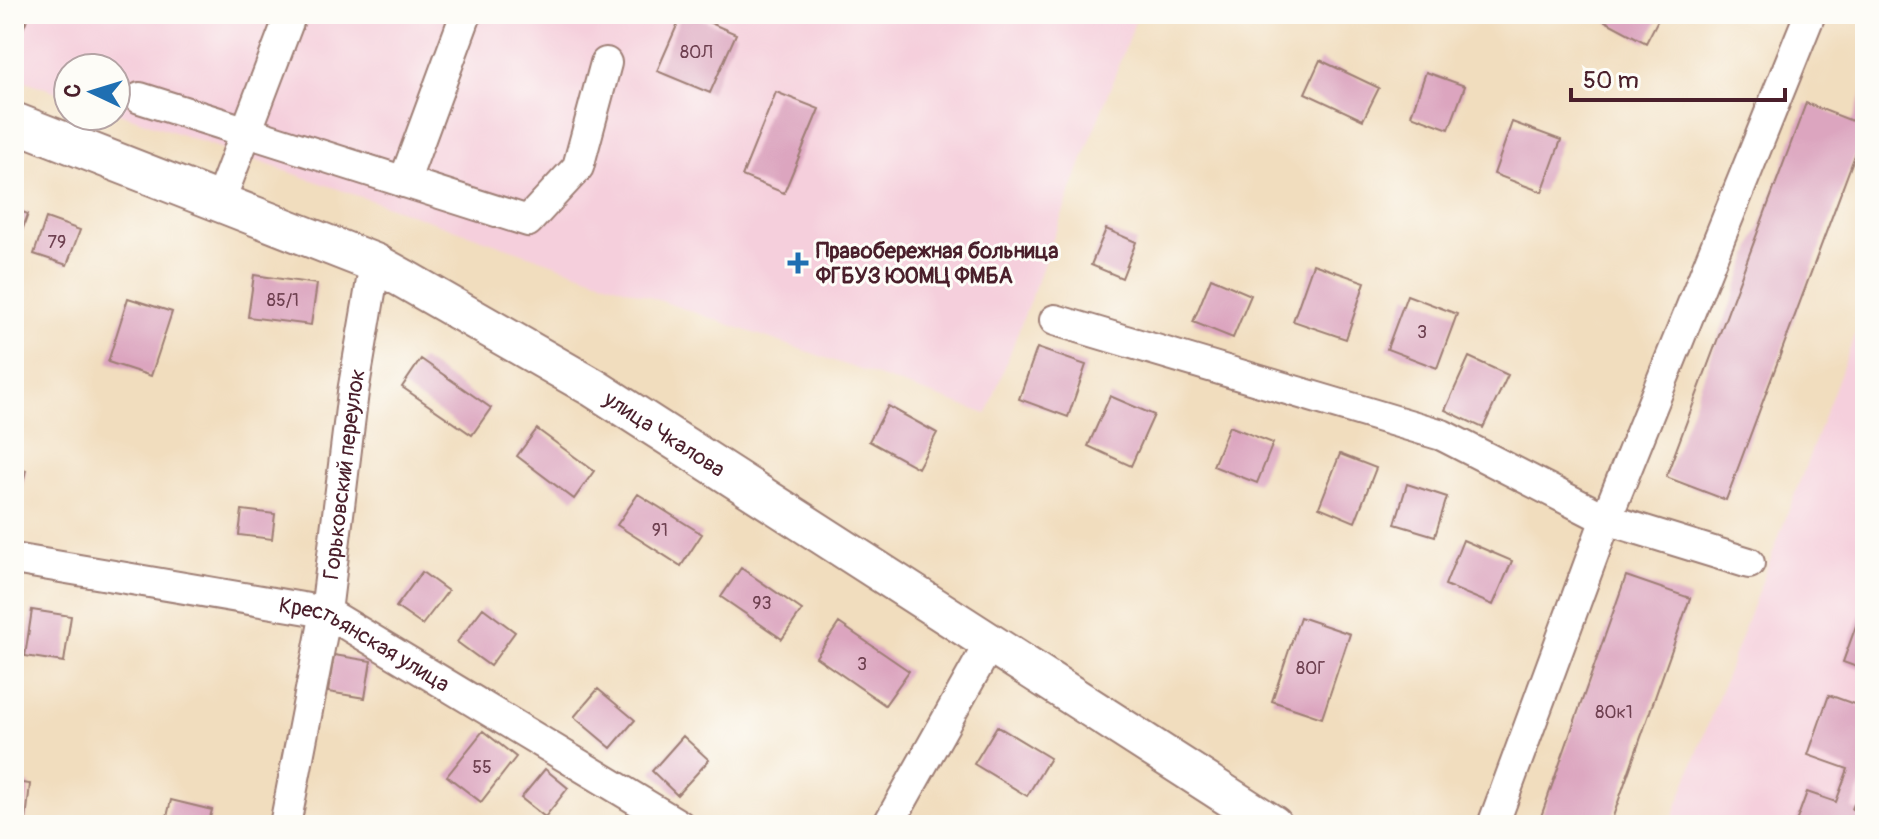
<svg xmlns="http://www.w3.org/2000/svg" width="1879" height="839" font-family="Pangolin,sans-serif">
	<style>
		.built { fill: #f5cfdc }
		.building { fill: #dca5bf }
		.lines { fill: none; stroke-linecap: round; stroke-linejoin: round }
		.minor-casing { stroke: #9e7e74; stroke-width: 34 }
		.major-casing { stroke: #9e7e74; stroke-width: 42 }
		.minor { stroke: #fff; stroke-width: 30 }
		.major { stroke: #fff; stroke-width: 38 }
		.poi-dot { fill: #1f6fb2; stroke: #fdfcf7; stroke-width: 3 }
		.labels { text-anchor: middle; stroke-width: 6; stroke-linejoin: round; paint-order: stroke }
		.number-label { font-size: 18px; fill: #6e4050 }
		.poi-label { font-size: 22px; font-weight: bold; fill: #4a1f2b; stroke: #fdfcf7; text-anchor: start }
		.street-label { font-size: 22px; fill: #4a1f2b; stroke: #fdfcf7 }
	</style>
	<rect width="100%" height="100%" fill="#fdfcf7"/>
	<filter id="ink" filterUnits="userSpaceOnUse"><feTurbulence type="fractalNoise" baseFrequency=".0125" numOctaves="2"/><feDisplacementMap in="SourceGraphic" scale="16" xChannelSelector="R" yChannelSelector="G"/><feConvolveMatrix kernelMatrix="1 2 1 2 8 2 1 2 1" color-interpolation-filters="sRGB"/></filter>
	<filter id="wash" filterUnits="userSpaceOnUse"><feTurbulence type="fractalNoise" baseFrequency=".006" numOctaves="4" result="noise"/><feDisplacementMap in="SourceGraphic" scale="32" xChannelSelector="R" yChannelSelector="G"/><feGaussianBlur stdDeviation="1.8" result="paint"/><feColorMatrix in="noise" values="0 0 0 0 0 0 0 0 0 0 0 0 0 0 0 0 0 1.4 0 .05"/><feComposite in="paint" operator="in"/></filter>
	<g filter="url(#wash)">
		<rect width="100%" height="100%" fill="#f1ddbe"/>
		<path class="built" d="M14,14H1138L987,414L116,112V68H68V96L14,77Z
			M1865,308V825H1670Z"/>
		<g id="blocks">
			<path class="building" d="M14,14H29L18,42L14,41Z
				M682,14H690L736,34L710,93L657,71Z
				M1200,14H1221L1218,22Z
				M1592,14H1661L1646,43Z
				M1320,60L1379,88L1363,120L1305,93Z
				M1426,72L1465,86L1449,129L1411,115Z
				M1865,87V128L1726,500L1666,477L1806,103L1852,121Z
				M776,92L819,109L784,193L742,176Z
				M1512,122L1561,140L1542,192L1494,174Z
				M14,209L28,214L17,245L14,244Z
				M46,218L80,230L67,265L34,254Z
				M1106,229L1136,242L1122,278L1091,265Z
				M1313,264L1365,282L1346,339L1293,321Z
				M254,275L317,284L311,325L248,317Z
				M1211,278L1251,295L1233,338L1193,322Z
				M1407,295L1457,314L1437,368L1387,349Z
				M128,298L172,312L151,376L108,362Z
				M1037,348L1086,365L1068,417L1019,399Z
				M1469,357L1508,375L1483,428L1445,410Z
				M421,359L491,408L472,435L402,387Z
				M1110,396L1154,415L1131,466L1088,446Z
				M888,406L937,433L918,468L869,441Z
				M1229,426L1273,443L1257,483L1213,466Z
				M537,429L594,471L574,499L517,456Z
				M1340,454L1376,468L1355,522L1319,507Z
				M14,467L26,470L17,508L14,507Z
				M1407,484L1447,497L1435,536L1395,524Z
				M638,494L702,534L681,566L617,525Z
				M242,510L275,514L272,539L239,535Z
				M1463,540L1512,561L1493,605L1445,585Z
				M741,568L802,610L782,639L721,597Z
				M422,572L448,591L422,625L396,607Z
				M1626,576L1690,598L1610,825H1538Z
				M483,608L515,632L490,666L457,642Z
				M1862,609L1865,610V670L1843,662Z
				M32,610L71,616L64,662L25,656Z
				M1300,617L1350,634L1322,718L1272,701Z
				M839,623L909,671L885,705L816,657Z
				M334,655L371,661L365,698L328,692Z
				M598,689L635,720L611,748L574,717Z
				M1829,695L1865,708V776L1852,809L1865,813V825H1795L1807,792L1836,802L1848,769L1808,755Z
				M997,726L1050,758L1027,796L974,764Z
				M483,731L516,757L481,802L447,776Z
				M683,736L709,760L677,795L652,771Z
				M545,769L568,788L545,817L521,798Z
				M14,782L30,784L26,820L14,818Z
				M171,800L212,810L208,825H165Z"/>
		</g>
	</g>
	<g filter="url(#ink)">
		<use href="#blocks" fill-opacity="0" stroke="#9e7e74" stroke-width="2"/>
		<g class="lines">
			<defs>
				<g id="minor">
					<path d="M140,98L528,221L578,167L606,63"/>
					<path d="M404,182L466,14"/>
					<path d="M219,203L291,14"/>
					<path d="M1055,320L1442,435L1606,519L1749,563"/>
					<path id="s1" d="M14,559L326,612L679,825"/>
					<path id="s2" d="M285,825L326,612L353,392L375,263"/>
					<path d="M888,825L990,643"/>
					<path d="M1493,825L1606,519L1810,14"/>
				</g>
				<g id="major">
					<path id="s3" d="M14,122L375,263L404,279L594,388L1273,825"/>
				</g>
			</defs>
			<use href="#minor" class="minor-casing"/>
			<use href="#major" class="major-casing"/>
			<use href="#minor" class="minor"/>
			<use href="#major" class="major"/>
		</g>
	</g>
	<path class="poi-dot" d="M794 251h8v8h8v8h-8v8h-8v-8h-8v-8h8z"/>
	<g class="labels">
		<g class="number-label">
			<text x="696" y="58">80Л</text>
			<text x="57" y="248">79</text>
			<text x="283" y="306">85/1</text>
			<text x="1422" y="338">3</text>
			<text x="660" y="536">91</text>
			<text x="762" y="609">93</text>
			<text x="862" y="670">3</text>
			<text x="1311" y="674">80Г</text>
			<text x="1614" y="718">80к1</text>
			<text x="482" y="773">55</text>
		</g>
		<g class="poi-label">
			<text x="816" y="258">Правобережная больница<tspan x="816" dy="25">ФГБУЗ ЮОМЦ ФМБА</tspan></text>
		</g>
		<g class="street-label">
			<text dy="8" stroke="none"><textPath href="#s3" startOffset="724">улица Чкалова</textPath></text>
			<text dy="8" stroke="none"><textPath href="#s2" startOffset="356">Горьковский переулок</textPath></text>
			<text dy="8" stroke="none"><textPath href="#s1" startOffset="364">Крестьянская улица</textPath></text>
		</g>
	</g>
	<rect width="1879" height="839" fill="none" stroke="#fdfcf7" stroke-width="48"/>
	<g transform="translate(92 92) rotate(274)"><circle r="38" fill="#fdfcf7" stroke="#b5a4a5" stroke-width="2"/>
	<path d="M0-6L14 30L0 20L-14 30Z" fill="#1f6fb2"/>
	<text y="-12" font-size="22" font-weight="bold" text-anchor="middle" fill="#4a1f2b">С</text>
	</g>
	<path d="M1571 88v12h214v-12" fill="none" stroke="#4a1f2b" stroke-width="4"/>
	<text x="1583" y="88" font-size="24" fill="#4a1f2b" stroke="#fdfcf7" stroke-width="6" paint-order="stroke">50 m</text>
</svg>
